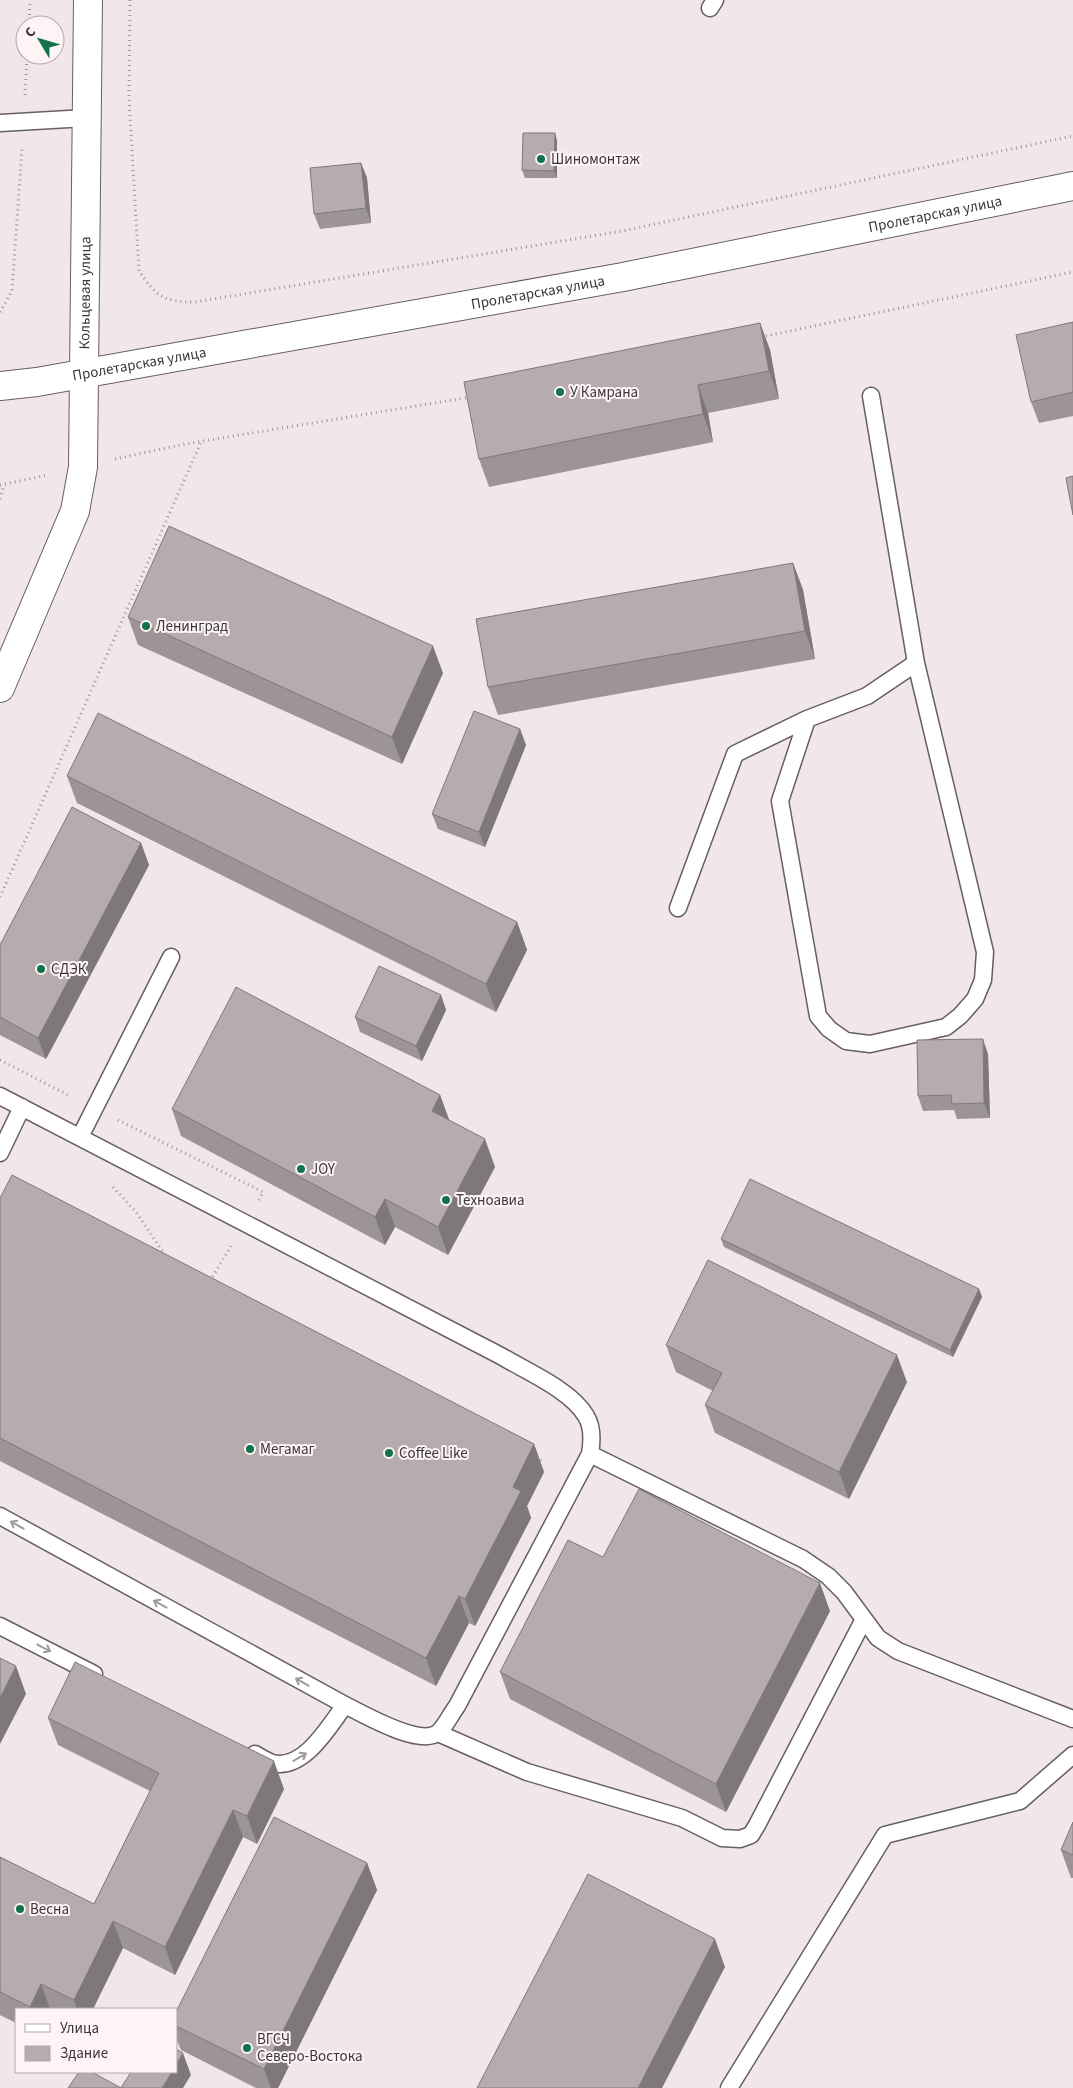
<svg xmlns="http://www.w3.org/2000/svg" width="1073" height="2088" font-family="'Source Sans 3',sans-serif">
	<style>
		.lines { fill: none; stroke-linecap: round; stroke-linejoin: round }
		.lane-casing { stroke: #685f61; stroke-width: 19 }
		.secondary-casing { stroke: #685f61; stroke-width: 30 }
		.path { stroke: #9d9597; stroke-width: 3; stroke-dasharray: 1 4; stroke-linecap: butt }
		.lane { stroke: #fff; stroke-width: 16 }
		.secondary { stroke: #fff; stroke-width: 28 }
		.wall { fill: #9d9496 }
		.shaded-wall { fill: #7f787a }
		.building { fill: #b6acaf; stroke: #7f787a }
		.oneway { stroke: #9d9b9c }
		.poi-dot { fill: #11734a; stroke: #fef4f6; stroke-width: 2 }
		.labels { text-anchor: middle; stroke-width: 4; stroke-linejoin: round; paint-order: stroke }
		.poi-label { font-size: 15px; fill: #3b3738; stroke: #fef4f6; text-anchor: start }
		.street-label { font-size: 15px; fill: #3b3738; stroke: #fef4f6 }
	</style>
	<rect width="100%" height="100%" fill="#f1e6e9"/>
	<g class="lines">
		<defs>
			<path id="lane" d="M710,8L715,0
				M0,123L86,118
				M871,396L916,663L985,952L983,980L975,999L960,1016L946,1027L870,1044L846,1041L829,1029L818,1016L780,801L807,719L867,696L916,663
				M678,908L735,754L807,719
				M0,1096L501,1356C526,1371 571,1390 586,1416C593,1427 592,1442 590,1454L457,1706C451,1714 446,1725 439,1732C421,1748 363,1714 345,1705L0,1516
				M80,1137L171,957
				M0,1153L22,1107
				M590,1454L803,1559L828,1576L844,1592L878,1638L898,1651L1073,1719
				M0,1626L94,1674
				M438,1733L527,1772L682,1818L722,1838L740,1839L751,1835L757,1825L863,1621
				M255,1754C260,1757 267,1761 272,1763C304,1771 329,1726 345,1705
				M729,2088L885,1835L1020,1801L1073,1755"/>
			<g id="secondary">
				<path id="s1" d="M0,386L37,382L623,277L1073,186"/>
				<path id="s2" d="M0,688L75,511L83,467L88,0"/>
			</g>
		</defs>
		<use href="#lane" class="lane-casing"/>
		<use href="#secondary" class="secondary-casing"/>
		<path class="path" d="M130,0L129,99L139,271C156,296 163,302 195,302L622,231L1073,136
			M29,25L30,0
			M25,95L27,55
			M0,312L12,291L22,149
			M761,337L1073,272
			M115,459L185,444L471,397
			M0,485L48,475
			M0,499L4,485
			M0,897L201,442
			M0,1060L70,1096
			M118,1120L263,1192L259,1200
			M113,1187L136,1212L165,1255
			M210,1281L231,1246
			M536,1458L545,1462"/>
		<use href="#lane" class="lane"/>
		<use href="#secondary" class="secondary"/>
	</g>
	<path class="wall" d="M555,133L557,141V178H525L522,170Z
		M361,163L367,178L371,223L320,229L314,214Z
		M1073,322V416L1039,423L1031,402Z
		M760,323L770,350L779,399L708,413L713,442L489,487L479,459Z
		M793,563L803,590L815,659L498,715L488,687Z
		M128,617L443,673L402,764L138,645Z
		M520,729L526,745L485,847L438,829L432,814Z
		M67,776L517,922L527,950L496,1012L77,803Z
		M141,843L149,865L46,1059L0,1035V945Z
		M441,995L446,1010L422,1061L360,1032L355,1017Z
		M988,1054L990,1118L957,1119L954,1110L923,1111L918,1096Z
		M440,1095L449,1120L495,1167L448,1255L395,1227L385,1245L181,1136L172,1109Z
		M0,1198L534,1444L544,1472L527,1506L531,1518L475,1626L469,1623L436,1686L0,1461Z
		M721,1239L979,1289L982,1297L953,1357L724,1247Z
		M666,1345L907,1382L849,1499L715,1433L705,1405L713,1391L676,1372Z
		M603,1557L830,1611L726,1812L510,1699L500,1672Z
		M48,1718L284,1789L257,1844L243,1837L175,1975L123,1948L93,2009H16V2023L0,2015V1857L94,1904L150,1791L58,1745Z
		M1073,1822V1878H1071L1061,1850Z
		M367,1863L377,1890L278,2088H256L181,2050L176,2038V2012Z"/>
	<path class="shaded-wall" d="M555,133L557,141V178L554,171Z
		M361,163L367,178L371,223L366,208Z
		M760,323L770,350L779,399L769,371Z
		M698,385L708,413L713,442L703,414Z
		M793,563L803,590L815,659L805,631Z
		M433,646L443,673L402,764L392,737Z
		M520,729L526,745L485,847L479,832Z
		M141,843L149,865L46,1059L38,1038Z
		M517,922L527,950L496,1012L486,984Z
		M441,995L446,1010L422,1061L416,1046Z
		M983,1039L988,1054L990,1118L984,1103Z
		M440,1095L450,1122L432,1111Z
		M485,1139L495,1167L448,1255L438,1227Z
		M385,1199L395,1227L385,1245L375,1217Z
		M979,1289L982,1297L953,1357L950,1350Z
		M897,1355L907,1382L849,1499L839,1472Z
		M534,1444L544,1472L527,1506L531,1518L475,1626L465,1599L513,1487Z
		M820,1583L830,1611L726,1812L716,1784Z
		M459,1596L469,1623L436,1686L426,1658Z
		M16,1666L26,1694L0,1744V1698Z
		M274,1761L284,1789L257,1844L247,1816Z
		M233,1810L243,1837L175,1975L165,1947Z
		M367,1863L377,1890L278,2088H271L264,2069Z
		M113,1921L123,1948L93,2009H77L74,2000Z
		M715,1939L725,1967L662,2088H638Z
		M41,1984L50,2009H30V2007Z
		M183,2053L191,2075L183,2088H162L172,2072H176V2065Z"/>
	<path class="building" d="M523,133H555L554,171L522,170Z
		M361,163L366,208L314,214L310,168Z
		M1073,322V392L1031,402L1016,335Z
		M760,323L769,371L698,385L703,414L479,459L464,382Z
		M1073,476V515L1066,478Z
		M169,526L433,646L392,737L128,617Z
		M793,563L805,631L488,687L476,619Z
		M474,711L520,729L479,832L432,814Z
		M98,713L517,922L486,984L67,776Z
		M72,807L141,843L38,1038L0,1017V945Z
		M379,966L441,995L416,1046L355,1017Z
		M236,987L440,1095L432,1111L485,1139L438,1227L385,1199L375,1217L172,1109Z
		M983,1039L984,1103L952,1104L951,1095L918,1096L917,1040Z
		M12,1175L534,1444L513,1487L521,1491L465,1599L459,1596L426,1658L0,1438V1198Z
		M750,1179L979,1289L950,1350L721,1239Z
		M708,1260L897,1355L839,1472L705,1405L722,1373L666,1345Z
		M639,1489L820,1583L716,1784L500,1672L568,1540L603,1557Z
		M0,1658L16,1666L0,1698Z
		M75,1662L274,1761L247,1816L233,1810L165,1947L113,1921L74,2000L41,1984L30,2007L0,1992V1857L94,1904L159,1773L48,1718Z
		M274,1817L367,1863L264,2069L176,2026V2012Z
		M1073,1822V1855L1061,1850Z
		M588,1874L715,1939L638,2088H477Z
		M176,2049L183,2053L176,2065Z
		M79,2072H92L121,2088H68Z
		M131,2072H172L162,2088H121Z"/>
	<defs><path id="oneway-shaft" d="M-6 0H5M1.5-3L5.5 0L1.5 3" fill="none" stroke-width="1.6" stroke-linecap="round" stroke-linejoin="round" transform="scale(1.25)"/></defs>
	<g class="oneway">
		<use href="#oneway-shaft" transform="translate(17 1525) rotate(-151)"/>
		<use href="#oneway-shaft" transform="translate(160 1604) rotate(-151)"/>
		<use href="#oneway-shaft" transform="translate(44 1648) rotate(27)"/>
		<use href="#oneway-shaft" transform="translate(302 1682) rotate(-151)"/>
		<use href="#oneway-shaft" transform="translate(300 1757) rotate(-31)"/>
	</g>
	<g class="poi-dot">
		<circle cx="541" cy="159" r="5"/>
		<circle cx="560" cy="392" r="5"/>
		<circle cx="146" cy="626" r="5"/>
		<circle cx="41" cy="969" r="5"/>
		<circle cx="301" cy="1169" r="5"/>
		<circle cx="446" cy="1200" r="5"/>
		<circle cx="250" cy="1449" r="5"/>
		<circle cx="389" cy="1453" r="5"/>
		<circle cx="20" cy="1909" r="5"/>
		<circle cx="247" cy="2048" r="5"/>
	</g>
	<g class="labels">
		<g class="poi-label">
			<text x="551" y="164">Шиномонтаж</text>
			<text x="570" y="397">У Камрана</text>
			<text x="156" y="631">Ленинград</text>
			<text x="51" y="974">СДЭК</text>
			<text x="311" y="1174">JOY</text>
			<text x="456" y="1205">Техноавиа</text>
			<text x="260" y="1454">Мегамаг</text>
			<text x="399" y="1458">Coffee Like</text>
			<text x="30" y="1914">Весна</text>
			<text x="257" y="2044">ВГСЧ<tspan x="257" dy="17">Северо-Востока</tspan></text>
		</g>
		<g class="street-label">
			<text dy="5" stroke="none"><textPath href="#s1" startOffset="951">Пролетарская улица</textPath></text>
			<text dy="5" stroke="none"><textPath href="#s2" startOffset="411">Кольцевая улица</textPath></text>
			<text dy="5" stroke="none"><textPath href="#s1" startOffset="546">Пролетарская улица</textPath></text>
			<text dy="5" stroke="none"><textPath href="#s1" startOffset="141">Пролетарская улица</textPath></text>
		</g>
	</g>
	<rect x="15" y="2008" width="162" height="65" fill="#fef4f6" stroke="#b0a8aa"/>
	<rect x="25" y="2024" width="25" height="8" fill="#ffffff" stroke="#b0a8aa"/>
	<text x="60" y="2033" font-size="15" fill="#3b3738">Улица</text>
	<rect x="25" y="2046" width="25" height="15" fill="#b6acaf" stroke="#b0a8aa"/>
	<text x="60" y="2058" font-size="15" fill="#3b3738">Здание</text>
	<g transform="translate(40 40) rotate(308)"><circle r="24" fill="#fef4f6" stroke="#b0a8aa"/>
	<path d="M0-4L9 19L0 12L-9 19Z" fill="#11734a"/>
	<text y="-8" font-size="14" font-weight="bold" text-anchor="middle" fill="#3b3738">С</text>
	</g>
</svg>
